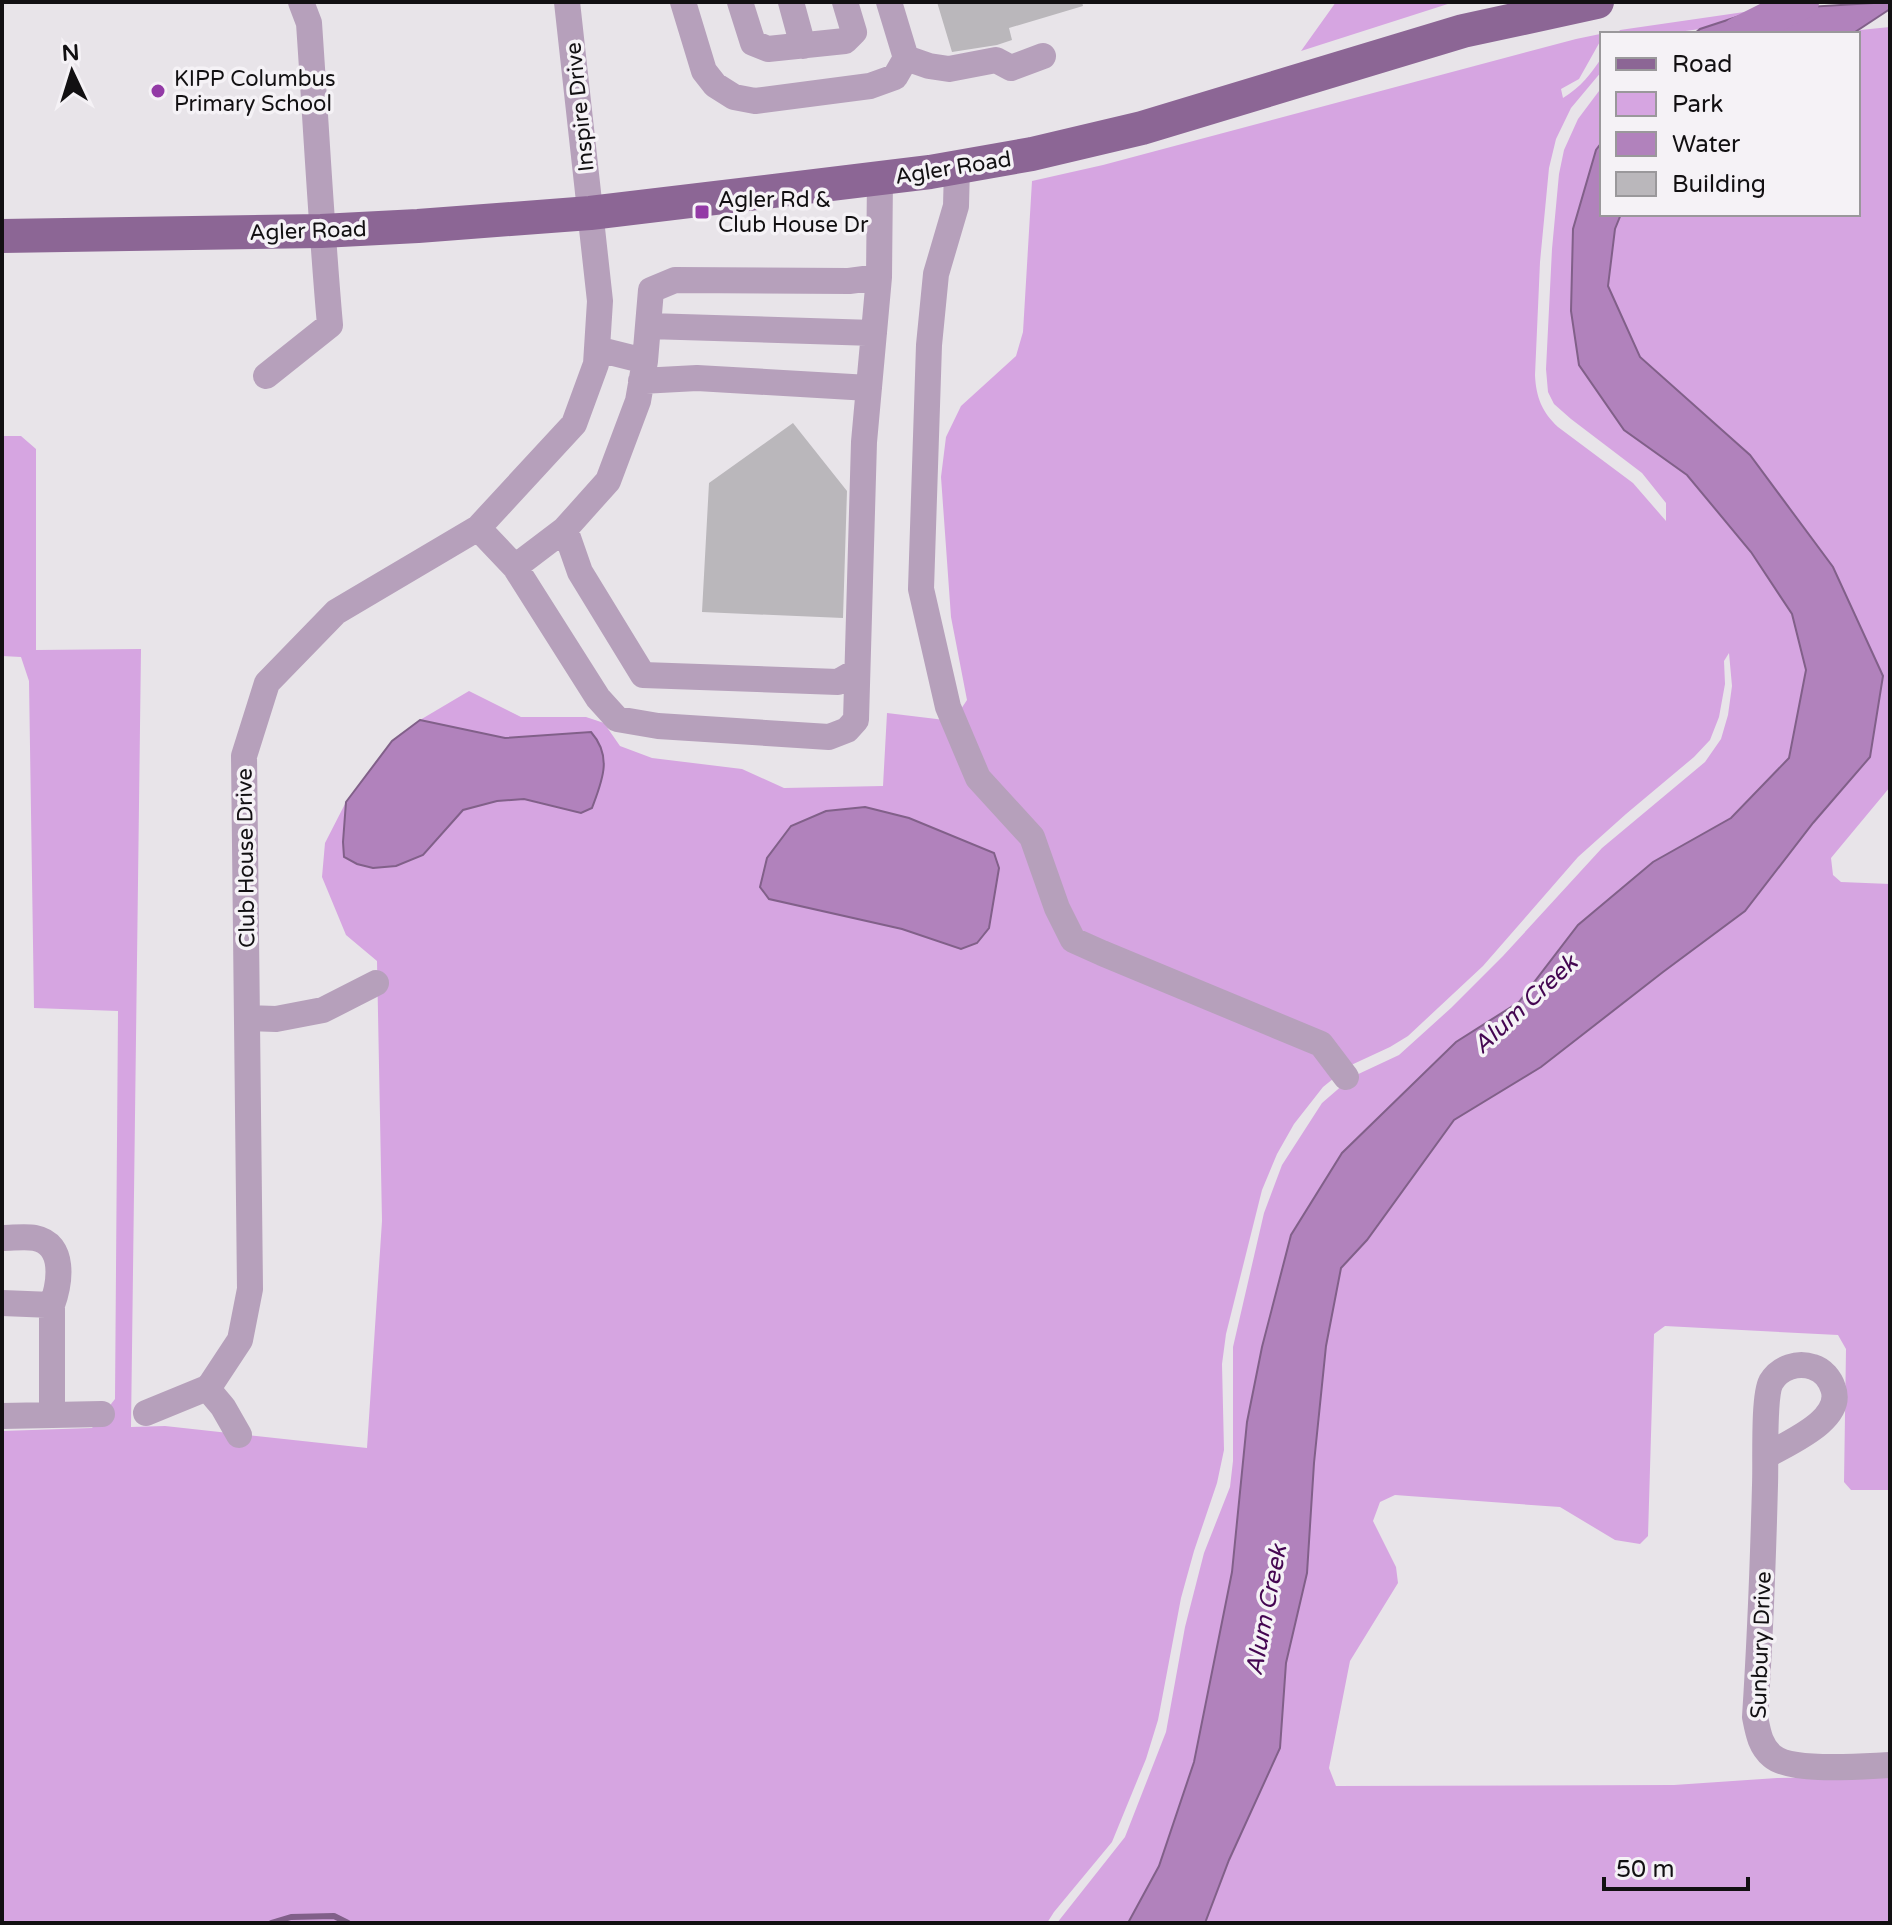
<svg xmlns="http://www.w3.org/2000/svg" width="1892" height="1925" font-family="'Varela Round',sans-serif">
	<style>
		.green { fill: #d6a5e1; fill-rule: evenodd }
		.water { fill: #b182bc; stroke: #816089; stroke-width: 2 }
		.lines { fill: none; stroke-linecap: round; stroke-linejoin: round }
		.stream { stroke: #816089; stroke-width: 6 }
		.river { stroke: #b182bc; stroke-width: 34 }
		.building { fill: #bab7bb }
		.minor { stroke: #b6a0bb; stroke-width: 26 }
		.major { stroke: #8c6695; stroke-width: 34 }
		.poi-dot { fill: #933aa6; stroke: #f5f2f6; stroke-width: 3 }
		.labels { text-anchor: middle; stroke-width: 7; stroke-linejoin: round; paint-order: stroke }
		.poi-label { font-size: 22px; fill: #121012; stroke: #f5f2f6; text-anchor: start }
		.street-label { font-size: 22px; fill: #121012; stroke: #f5f2f6 }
		.water-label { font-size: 24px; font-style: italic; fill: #440651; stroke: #f5f2f6 }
	</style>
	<rect width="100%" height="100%" fill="#e8e4e9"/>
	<path class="green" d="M1336,2H1454L1301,51Z
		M1758,10L1700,29L1664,34H1617L1620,30Z
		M1890,27V787L1831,858L1833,875L1841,882L1890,884V1490H1851L1844,1482L1846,1349L1838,1335L1665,1326L1654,1334L1648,1536L1640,1544L1615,1540L1560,1507L1395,1495L1380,1502L1373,1521L1396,1567L1398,1583L1350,1661L1329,1768L1336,1786L1674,1785L1777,1778L1890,1776V1923H1205L1229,1860L1280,1748L1286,1663L1307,1573L1314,1463L1326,1346L1341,1268L1367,1240L1454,1120L1541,1067L1663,972L1745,911L1813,823L1870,757L1750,455L1640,357L1608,286L1615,229L1621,214H1858V34H1852L1860,30Z
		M1605,33L1602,34V38L1579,79L1561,89L1563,98C1581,87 1591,74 1602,57V71L1571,108L1556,139L1549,168L1540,262L1535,375C1536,397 1542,412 1558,427L1633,483L1666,521V503L1642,473L1571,419L1554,404L1548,392L1546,369L1552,249L1559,174L1564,150L1578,119L1602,87V142L1596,150L1573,229L1624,430L1687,475L1751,552L1792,614L1806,670L1789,758L1731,818L1653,862L1578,925L1519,1002L1456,1042L1342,1153L1291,1234L1262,1347L1247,1422L1232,1572L1194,1762L1159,1866L1128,1923H1057L1125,1837L1166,1732L1185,1627L1204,1553L1230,1487L1233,1461V1347L1264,1213L1282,1165L1322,1103L1352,1077L1399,1055L1451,1008L1503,956L1602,848L1705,762L1721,739L1728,715L1732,686L1729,653L1724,661L1725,684L1719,717L1710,740L1694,757L1626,814L1578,857L1483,966L1408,1036L1390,1047L1349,1066L1323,1087L1294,1124L1277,1154L1262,1190L1226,1334L1222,1364L1224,1450L1217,1483L1194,1551L1181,1598L1158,1720L1146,1759L1112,1842L1054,1912L1047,1923H2V1431L92,1428L115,1399L118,1011L34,1008L29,681L21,657L2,656V436H21L36,449V650L141,649L131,1427L165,1426L367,1448L382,1221L377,961L346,935L322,877L325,843L346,802L343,842L423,855L463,810L497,801L524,799L580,813L592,808L603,776V755L525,738H505L420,720L469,691L521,717H586L604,723L620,746L652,758L742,769L784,788L883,786L887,713L953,721L967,700L951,617L941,477L946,437L961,406L1016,356L1023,332L1032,181L1103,165L1576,39ZM902,929L977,943L961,949Z"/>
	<path class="water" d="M1890,2V9L1852,34H1694L1700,29L1758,10Z
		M1602,142V214H1621L1615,229L1608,286L1640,357L1750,455L1833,567L1883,676L1870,757L1813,823L1745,911L1663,972L1541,1067L1454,1120L1367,1240L1341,1268L1326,1346L1314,1463L1307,1573L1286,1663L1280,1748L1229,1860L1205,1923H1128L1159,1866L1194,1762L1232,1572L1247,1422L1262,1347L1291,1235L1342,1153L1456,1042L1519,1002L1578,925L1653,862L1731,818L1789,758L1806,670L1792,614L1751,552L1687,475L1624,430L1579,365L1571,311L1573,229L1596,150Z
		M420,720L505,738L591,732C613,757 602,781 592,808L581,813L524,799L497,801L463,810L423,855L396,866L373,868L357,864L344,857L343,842L346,802L392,741Z
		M865,807L909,818L994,853L999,868L989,928L977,943L961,949L902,929L769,899L760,887L767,858L791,826L826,811Z"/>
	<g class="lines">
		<path class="stream" d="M271,1923L291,1917L334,1916L348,1923"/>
		<path class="river" d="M1738,34L1802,2"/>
	</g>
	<path class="building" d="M937,2H1082L1083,6L1009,28L1012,40L997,45L952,52Z
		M793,423L847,491L843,618L702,612L709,483Z"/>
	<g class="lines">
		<path class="minor" d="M683,2L704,71L715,85L734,97L755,101L870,86L895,77L906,58L889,2
			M740,2L753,43L768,49L845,41L854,32L845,2
			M791,2L803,46
			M906,58L929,66L949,69L996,60L1011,68L1043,56
			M957,167L956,206L936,274L929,345L921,589L948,707L978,778L1032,837L1057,908L1073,940L1102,953L1321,1044L1346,1077
			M648,326L874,333
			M597,349L645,361L651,290L675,280L849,281L879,277
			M266,376L330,325C321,224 316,124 309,23L301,2
			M641,381L697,378L869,388
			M478,528L515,567L598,698L617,719L658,726L829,737L847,730L856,720L864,442L879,277L880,178
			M565,529L580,572L643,675L838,682L857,671
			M515,567L565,529L608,481L638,401L645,361
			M247,1018L276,1019L323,1010L376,983
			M2,1238C13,1238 25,1236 35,1238C66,1244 60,1283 52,1305V1415
			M2,1303L52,1305
			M207,1388L223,1407L239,1435
			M146,1413L207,1388L211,1384L240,1340L250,1289L244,756L267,683L336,612L478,528L574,424L596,364L600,301L567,2
			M2,1416L102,1414
			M1766,1456C1787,1443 1845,1420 1833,1388C1830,1379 1823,1370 1813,1367C1798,1362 1780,1367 1771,1382C1763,1397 1766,1465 1765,1485C1763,1563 1760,1640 1755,1717C1758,1732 1760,1746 1772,1756C1791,1773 1864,1766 1890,1765"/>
		<path class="major" d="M2,236L321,231L418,226L590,213L930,172L1032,154L1142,128L1463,31L1597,2"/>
	</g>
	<g class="poi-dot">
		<circle cx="158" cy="91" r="8"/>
		<rect x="694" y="204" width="16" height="16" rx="4"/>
	</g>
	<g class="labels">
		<g class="poi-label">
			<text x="174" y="86">KIPP Columbus<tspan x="174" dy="25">Primary School</tspan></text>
			<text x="718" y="207">Agler Rd &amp;<tspan x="718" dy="25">Club House Dr</tspan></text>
		</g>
		<g class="street-label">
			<text transform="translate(579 107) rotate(-96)" y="8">Inspire Drive</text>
			<text transform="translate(953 167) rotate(-9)" y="8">Agler Road</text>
			<text transform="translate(308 230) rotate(-2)" y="8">Agler Road</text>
			<text transform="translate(245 858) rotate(-91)" y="8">Club House Drive</text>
			<text transform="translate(1760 1645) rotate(-88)" y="8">Sunbury Drive</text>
		</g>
		<g class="water-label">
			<text transform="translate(1525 1004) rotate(-43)" y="8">Alum Creek</text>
			<text transform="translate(1266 1610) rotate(-79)" y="8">Alum Creek</text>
		</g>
	</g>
	<rect width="1892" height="1925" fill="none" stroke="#121012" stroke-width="8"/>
	<rect x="1600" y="32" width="260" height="184" fill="#f5f2f6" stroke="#9a989b" stroke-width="2"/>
	<rect x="1616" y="58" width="40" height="12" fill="#8c6695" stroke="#9a989b" stroke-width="2"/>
	<text x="1672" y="72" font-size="24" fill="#121012">Road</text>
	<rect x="1616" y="92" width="40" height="24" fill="#d6a5e1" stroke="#9a989b" stroke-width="2"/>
	<text x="1672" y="112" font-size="24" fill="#121012">Park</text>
	<rect x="1616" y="132" width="40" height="24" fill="#b182bc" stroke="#9a989b" stroke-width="2"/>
	<text x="1672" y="152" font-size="24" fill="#121012">Water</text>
	<rect x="1616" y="172" width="40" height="24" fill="#bab7bb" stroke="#9a989b" stroke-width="2"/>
	<text x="1672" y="192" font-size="24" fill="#121012">Building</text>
	<g transform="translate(72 72) rotate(356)" stroke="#f5f2f6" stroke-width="6" paint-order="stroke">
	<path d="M0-6L14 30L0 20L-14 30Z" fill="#121012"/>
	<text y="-12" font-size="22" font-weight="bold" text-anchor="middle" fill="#121012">N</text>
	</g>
	<path d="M1604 1877v12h144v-12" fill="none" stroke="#121012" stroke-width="4"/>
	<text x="1616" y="1877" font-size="24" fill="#121012" stroke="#f5f2f6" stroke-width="6" paint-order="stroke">50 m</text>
</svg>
